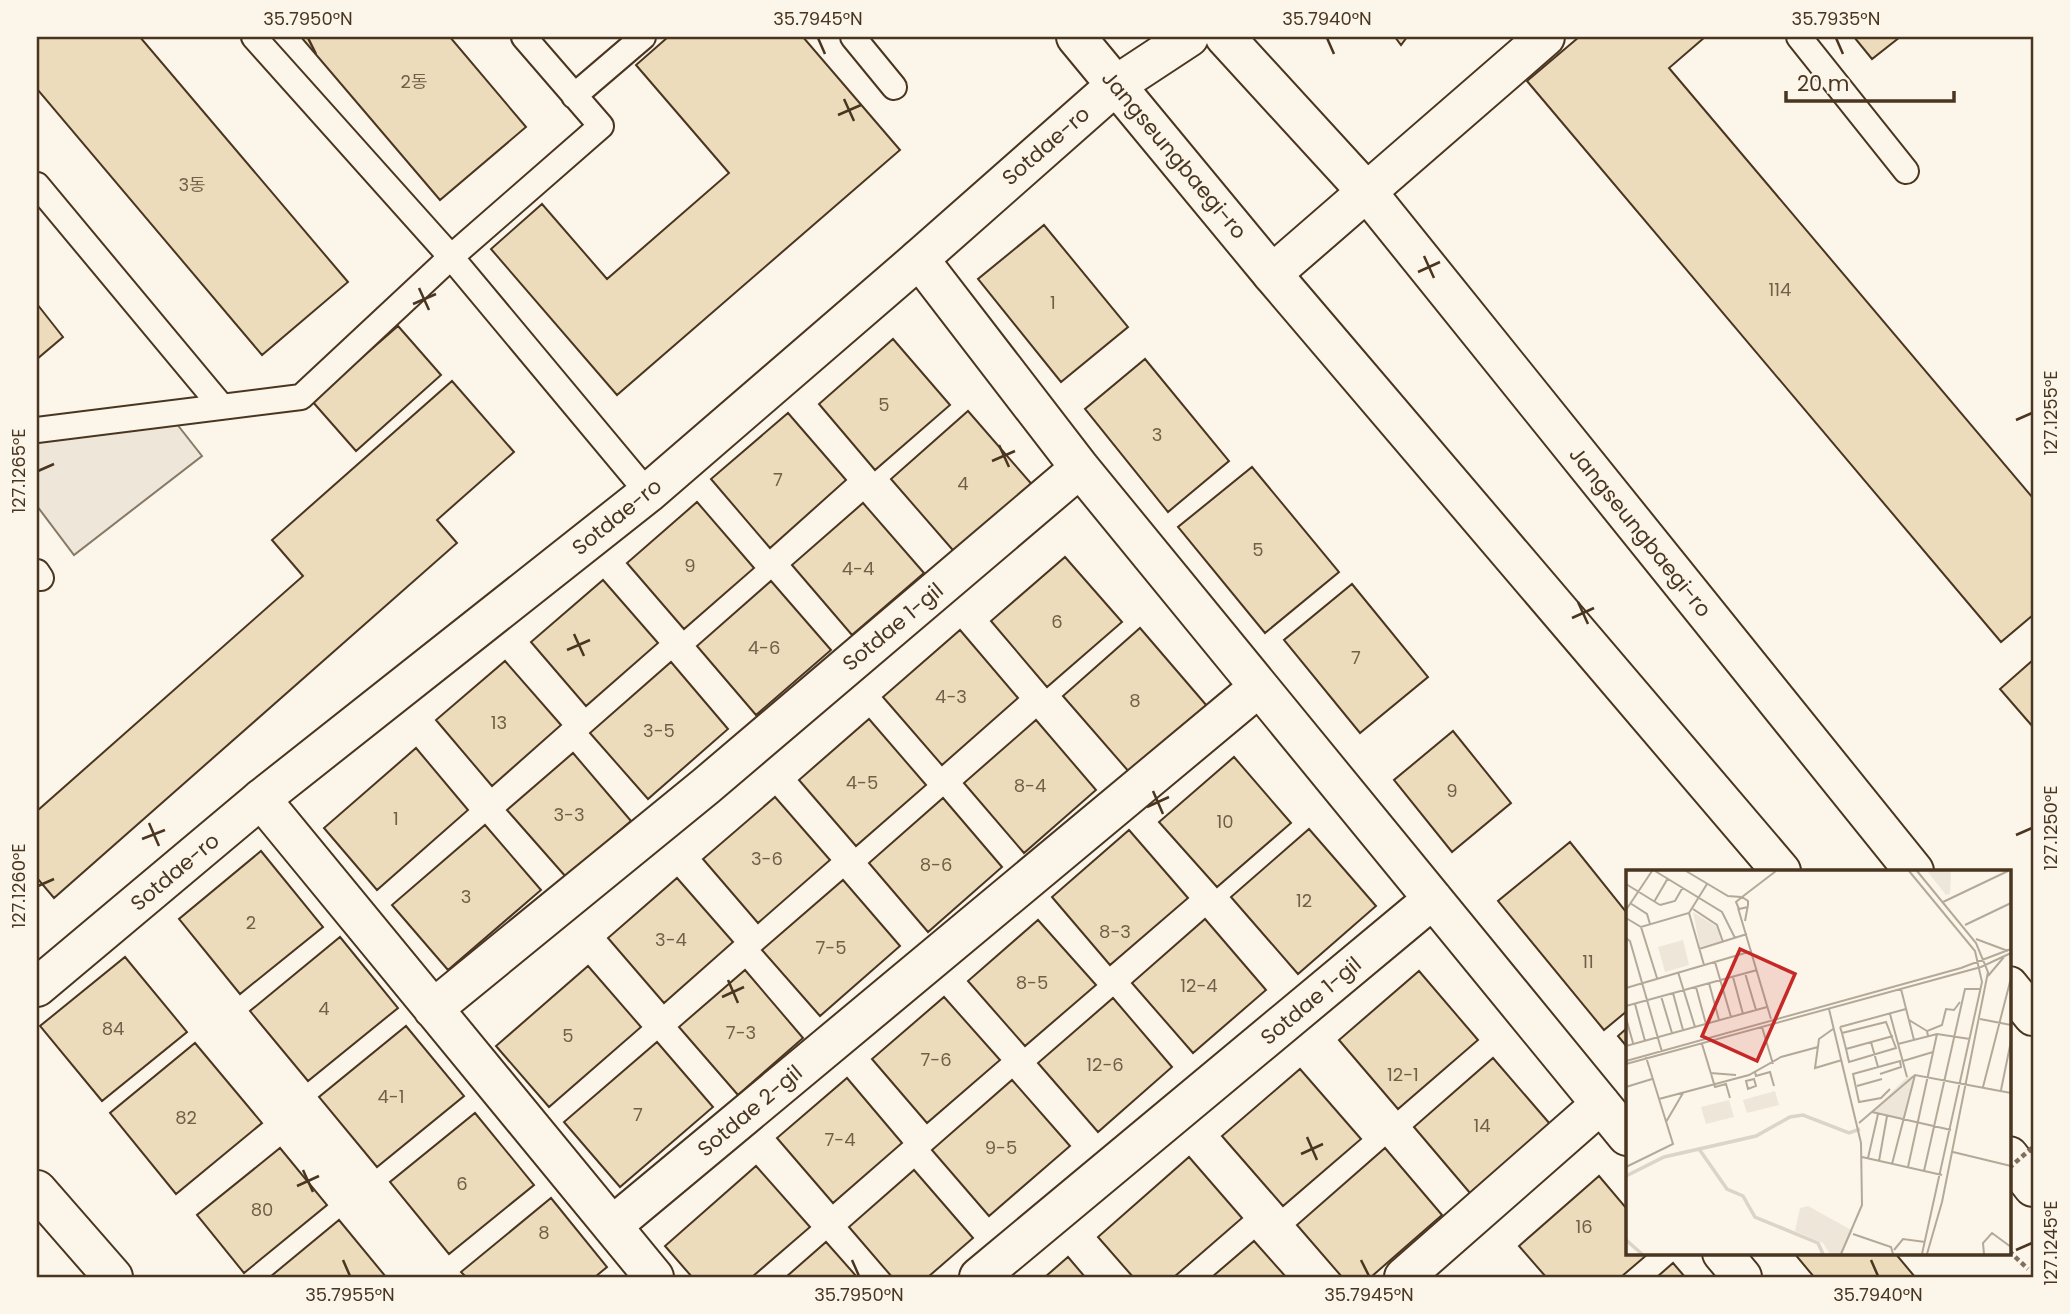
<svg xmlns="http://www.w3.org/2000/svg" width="2070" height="1314" font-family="Poppins,'Noto Sans KR',sans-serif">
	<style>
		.green { fill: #ede6d9; stroke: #887966; stroke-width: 2 }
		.building { fill: #ecdcbc; stroke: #4a3520; stroke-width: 2 }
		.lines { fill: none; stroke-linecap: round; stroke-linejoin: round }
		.lane-casing { stroke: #4a3520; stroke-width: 28 }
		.street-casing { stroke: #4a3520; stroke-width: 42 }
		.secondary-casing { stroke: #4a3520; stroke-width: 42 }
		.path { stroke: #7f6f5c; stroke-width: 4.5; stroke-dasharray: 5 3.5; stroke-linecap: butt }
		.lane { stroke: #fbf6e9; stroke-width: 24 }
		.street { stroke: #fbf6e9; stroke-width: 38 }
		.secondary { stroke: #fbf6e9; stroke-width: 38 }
		.path-bridge { stroke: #7f6f5c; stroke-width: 4.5; stroke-dasharray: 5 3.5; stroke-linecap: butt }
		.ticks { fill: none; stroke: #4a3520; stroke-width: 2.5 }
		.labels { text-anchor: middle; stroke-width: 5; stroke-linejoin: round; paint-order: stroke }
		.number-label { font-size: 18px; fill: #725f47 }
		.street-label { font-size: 21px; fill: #4a3520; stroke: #fbf6e9 }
		.inset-river { fill: none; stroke: #dcd4c6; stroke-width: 3.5 }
		.inset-road { fill: none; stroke: #b4a999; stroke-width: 2 }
		.view { fill: #c62828; fill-opacity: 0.15; stroke: #c62828; stroke-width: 3.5 }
		.inset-edge { fill: none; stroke: #4a3520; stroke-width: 3.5 }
		.neatline { fill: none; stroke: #4a3520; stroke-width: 2.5 }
		.ticks-label { font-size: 18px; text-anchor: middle; fill: #4a3520 }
	</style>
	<rect width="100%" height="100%" fill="#fbf6e9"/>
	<path class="green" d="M169,414L202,456L74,555L37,506V430Z"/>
	<path class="building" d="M37,37H140L348,282L262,355L37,89Z
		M301,37H450L526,127L440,200Z
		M668,37H803L900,150L617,395L491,249L542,204L607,279L729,173L636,65Z
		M1395,37H1407L1401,45Z
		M1579,37H1705L1669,68L2033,498V615L2001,642L1527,81Z
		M1854,37H1900L1872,59Z
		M1044,225L1128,327L1061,382L978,279Z
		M37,304L63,337L37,359Z
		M398,326L441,375L356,451L312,401Z
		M893,339L950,405L875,470L819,404Z
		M1145,359L1229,461L1168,512L1085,409Z
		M452,381L514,452L437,520L457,543L54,898L37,878V811L303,576L272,540Z
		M968,411L1035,488L958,556L891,479Z
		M788,413L846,480L770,548L711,479Z
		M1252,467L1339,572L1265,633L1178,527Z
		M697,502L754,568L684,629L627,563Z
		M863,503L924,573L852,635L792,565Z
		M1065,557L1122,622L1047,687L991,621Z
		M603,580L658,643L586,706L531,642Z
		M771,581L831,650L756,715L697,646Z
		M1352,584L1428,677L1360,733L1284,640Z
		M1140,628L1207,706L1130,773L1063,696Z
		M960,630L1018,698L942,765L883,697Z
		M2033,660V727L2000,689Z
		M505,661L561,725L492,786L436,720Z
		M671,662L728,729L648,799L590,733Z
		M869,719L926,785L856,846L799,780Z
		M1036,720L1096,790L1024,853L964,783Z
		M1453,731L1511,803L1452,852L1394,780Z
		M416,748L468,810L377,890L324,828Z
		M573,753L631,821L566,877L507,810Z
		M1234,757L1291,823L1217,887L1159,822Z
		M775,797L830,860L758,923L703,859Z
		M943,798L1002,867L928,932L869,863Z
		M485,825L541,890L448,970L392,905Z
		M1309,829L1376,906L1298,974L1231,897Z
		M1129,830L1188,898L1110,965L1052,897Z
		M1570,842L1627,913V1011L1604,1030L1498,901Z
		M261,851L323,927L240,994L179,919Z
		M677,878L733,942L664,1003L608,938Z
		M843,880L900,946L820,1016L762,950Z
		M1205,919L1266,990L1193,1053L1132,983Z
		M1038,920L1096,985L1025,1046L968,981Z
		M340,937L398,1008L308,1081L250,1011Z
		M125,957L187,1032L102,1101L40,1026Z
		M588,966L641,1027L549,1107L496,1046Z
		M745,970L803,1038L738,1095L679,1027Z
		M1419,971L1478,1040L1398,1109L1339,1040Z
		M944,997L1000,1060L927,1123L872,1059Z
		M1113,998L1172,1067L1098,1132L1038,1063Z
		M406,1026L464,1096L377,1167L319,1097Z
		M1627,1028V1047L1618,1036Z
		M657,1042L713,1107L620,1187L564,1122Z
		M195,1043L262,1123L176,1194L110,1113Z
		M1493,1058L1550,1124L1470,1193L1414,1127Z
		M1300,1069L1361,1139L1283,1206L1222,1136Z
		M847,1078L902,1143L833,1203L777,1138Z
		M1012,1080L1070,1146L989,1216L932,1150Z
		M475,1113L534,1185L449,1254L390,1182Z
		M280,1148L327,1205L244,1273L197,1215Z
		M1385,1148L1442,1215L1371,1277H1342L1297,1225Z
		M1189,1157L1242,1218L1174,1277H1133L1098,1237Z
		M756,1166L810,1227L752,1277H692L665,1246Z
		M914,1170L973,1238L928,1277H892L849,1227Z
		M1599,1176L1627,1209V1253H1649L1621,1277H1546L1519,1246Z
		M551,1198L607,1267L595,1277H466L461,1272Z
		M339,1220L386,1277H270Z
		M1254,1241L1286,1277H1212Z
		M826,1242L857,1277H786Z
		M1794,1253H1895L1915,1277H1814Z
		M1068,1257L1085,1277H1045Z
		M1673,1263L1685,1277H1657Z"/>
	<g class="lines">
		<defs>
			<path id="lane" d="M254,37L451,257L648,493
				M853,37L894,87
				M1799,37L1906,171
				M574,96L643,37
				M37,185L222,407
				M37,430L301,397L451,257L601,126L524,37
				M37,572L41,578"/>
			<path id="street" d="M919,259L1080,468L1627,1136
				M1272,274L1545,37
				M261,799L654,1277
				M433,1009L706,786L1080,468
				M37,1190L113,1277
				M612,1226L1259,687
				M1722,1253L1742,1277
				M979,1277L1433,899
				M1404,1277L1601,1104"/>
			<path id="secondary" d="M1076,37L1272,274L1781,871
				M1225,37L1367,192L1914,871
				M2009,986L2033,1016
				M37,987L261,799L648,493L919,259L1116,85L1189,37
				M2009,1156L2033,1187"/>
		</defs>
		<use href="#lane" class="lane-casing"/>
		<use href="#street" class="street-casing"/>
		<use href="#secondary" class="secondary-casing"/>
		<path class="path" d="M2009,1251L2028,1269"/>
		<use href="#lane" class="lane"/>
		<use href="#street" class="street"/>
		<use href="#secondary" class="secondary"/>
		<path class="path-bridge" d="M2009,1168L2033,1147"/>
	</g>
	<path class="ticks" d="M308,38L316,54M818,38L825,54M1327,38L1334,54M1836,38L1843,54M844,99L854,121M838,115L861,105M1424,256L1434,278M1418,272L1440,262M419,288L429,310M413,304L436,294M2016,420L2032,413M999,445L1009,467M992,461L1015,451M38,471L54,464M1578,602L1588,624M1572,618L1594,608M574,634L584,656M567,650L590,640M1153,791L1163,814M1147,807L1169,797M149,823L159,846M2016,835L2032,828M142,839L165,830M38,886L54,879M728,980L738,1003M722,997L744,987M1307,1137L1317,1160M1301,1154L1323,1144M303,1170L313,1192M297,1186L319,1176M2016,1250L2032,1243M343,1260L350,1276M852,1260L859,1276M1361,1260L1369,1276M1871,1260L1878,1276"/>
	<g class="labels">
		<g class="number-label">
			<text x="414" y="88">2동</text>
			<text x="192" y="191">3동</text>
			<text x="1780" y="296">114</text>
			<text x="1053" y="309">1</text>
			<text x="884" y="411">5</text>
			<text x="1157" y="441">3</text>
			<text x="778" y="486">7</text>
			<text x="963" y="490">4</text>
			<text x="1258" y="556">5</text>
			<text x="690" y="572">9</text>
			<text x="858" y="575">4-4</text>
			<text x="1057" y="628">6</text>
			<text x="764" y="654">4-6</text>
			<text x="1356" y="664">7</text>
			<text x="951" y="703">4-3</text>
			<text x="1135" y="707">8</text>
			<text x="499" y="729">13</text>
			<text x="659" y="737">3-5</text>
			<text x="862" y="789">4-5</text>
			<text x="1030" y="792">8-4</text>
			<text x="1452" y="797">9</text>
			<text x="569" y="821">3-3</text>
			<text x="396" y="825">1</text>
			<text x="1225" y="828">10</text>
			<text x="767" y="865">3-6</text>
			<text x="936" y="871">8-6</text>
			<text x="466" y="903">3</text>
			<text x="1304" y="907">12</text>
			<text x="251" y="929">2</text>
			<text x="1115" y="938">8-3</text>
			<text x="671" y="946">3-4</text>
			<text x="831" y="954">7-5</text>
			<text x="1588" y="968">11</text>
			<text x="1032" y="989">8-5</text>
			<text x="1199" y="992">12-4</text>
			<text x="324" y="1015">4</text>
			<text x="113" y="1035">84</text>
			<text x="741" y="1039">7-3</text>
			<text x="568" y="1042">5</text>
			<text x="936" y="1066">7-6</text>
			<text x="1105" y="1071">12-6</text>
			<text x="1403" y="1081">12-1</text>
			<text x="391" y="1103">4-1</text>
			<text x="638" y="1121">7</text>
			<text x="186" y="1124">82</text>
			<text x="1482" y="1132">14</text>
			<text x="840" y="1146">7-4</text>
			<text x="1001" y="1154">9-5</text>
			<text x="462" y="1190">6</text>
			<text x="262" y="1216">80</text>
			<text x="1584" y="1233">16</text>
			<text x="544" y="1239">8</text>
		</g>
		<g class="street-label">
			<text transform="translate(1046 146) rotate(-41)" y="7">Sotdae-ro</text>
			<text transform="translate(1174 155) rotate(50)" y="7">Jangseungbaegi-ro</text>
			<text transform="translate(617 517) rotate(-39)" y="7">Sotdae-ro</text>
			<text transform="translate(1640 532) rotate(51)" y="7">Jangseungbaegi-ro</text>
			<text transform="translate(893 627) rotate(-40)" y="7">Sotdae 1-gil</text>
			<text transform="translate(175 872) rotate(-40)" y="7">Sotdae-ro</text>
			<text transform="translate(1311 1001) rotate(-40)" y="7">Sotdae 1-gil</text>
			<text transform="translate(750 1111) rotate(-40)" y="7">Sotdae 2-gil</text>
		</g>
	</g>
	<g transform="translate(1626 870)">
		<rect width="385" height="385" fill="#fbf6e9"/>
		<path d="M301,1H325L324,24L320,25ZM67,42L91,57L95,71L74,77ZM57,70L63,95L39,102L32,77ZM289,205L277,250L246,242L281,207ZM149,221L153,235L121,243L117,230ZM103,230L108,247L80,254L75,237ZM182,336L227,361L215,384H204L197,373L169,361L174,338Z" fill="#ede6d9"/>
		<path class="inset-river" d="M73,279L101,319L117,326L129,347L192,373L197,384M0,306L38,287L130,266L164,247L177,245L223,263L234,259M0,370L16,384"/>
		<path class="inset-road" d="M29,1L96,42L109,68M60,1L102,26L115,27M283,1L349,81L356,112L296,384M291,1L350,73L362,102L316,332L301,384M0,14L34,35M116,27L150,1M28,32L42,8M317,32L382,1M4,33L21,44L24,54M34,35L49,31L57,17M112,38L145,149M67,39L91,55L97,72M0,40L26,1M63,43L78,95M0,48L15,57L63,43L81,14M119,51L122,35V31L116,27L110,32L113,39L122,37M339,55L385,33M15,57L31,108M0,68L4,71L36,182M350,69L382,81M73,79L121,64M89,92L105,147M52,102L69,157M119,103L130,140M362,106L378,87M107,107L117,144M83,113L93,150M70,117L80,154M0,118L126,81M275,119L288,170M47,123L57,160M35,126L46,163M9,134L19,171M0,136L131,100M203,139L235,273L236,335L215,384M264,144L281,207M0,148L7,173M354,149L385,155M283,150L301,161M136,157L147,194M214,157L216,163L220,179L223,192L270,178L260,152L216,163M214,157L280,139M207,159L193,169L189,198L216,190M302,166L301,161L316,155L320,139L328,140L334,132M245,172L252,197M76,174L89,217L100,214L104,228M272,174L311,164L344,169M0,176L141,137M220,179L267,166M0,191L335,98L385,79M277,191L307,182M0,194L355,97L385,83M129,202L130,206L144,202L148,216M84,203L110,205M254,204L275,197L274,191L227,204L233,232L255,228L264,219M128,209L130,216L122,219L120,211ZM231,216L256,209M0,217L26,209M357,217L385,108M375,220L385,171M33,229L123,205L155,187L192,177M246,242L325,260M40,252L57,223M233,253L289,205L385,223M327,282L385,296M236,287L316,305M242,288L252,244M253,291L261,246M266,294L289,205M0,297L47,274L20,187M282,297L311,164M298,301L339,119H354M227,364L265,377L267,384M268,380L277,369L299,372M358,384L357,373L366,363L385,377"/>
		<path class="view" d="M114,79L169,104L131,191L76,166Z"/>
		<rect width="385" height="385" class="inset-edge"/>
	</g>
	<rect width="2070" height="1314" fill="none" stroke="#fbf6e9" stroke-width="77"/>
	<path d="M1786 91v10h168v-10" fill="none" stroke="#4a3520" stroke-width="3.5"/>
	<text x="1797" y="91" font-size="21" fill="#4a3520" stroke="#fbf6e9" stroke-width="5" paint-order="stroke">20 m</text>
	<rect x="38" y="38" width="1994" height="1238" class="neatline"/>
	<g class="ticks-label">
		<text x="308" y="25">35.7950°N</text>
		<text x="818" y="25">35.7945°N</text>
		<text x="1327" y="25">35.7940°N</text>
		<text x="1836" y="25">35.7935°N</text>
		<text transform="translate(2051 413) rotate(-90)" y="6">127.1255°E</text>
		<text transform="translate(19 471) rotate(-90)" y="6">127.1265°E</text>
		<text transform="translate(2051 828) rotate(-90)" y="6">127.1250°E</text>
		<text transform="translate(19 886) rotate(-90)" y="6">127.1260°E</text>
		<text transform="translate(2051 1243) rotate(-90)" y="6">127.1245°E</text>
		<text x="350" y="1301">35.7955°N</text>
		<text x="859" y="1301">35.7950°N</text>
		<text x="1369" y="1301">35.7945°N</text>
		<text x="1878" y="1301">35.7940°N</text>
	</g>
</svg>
